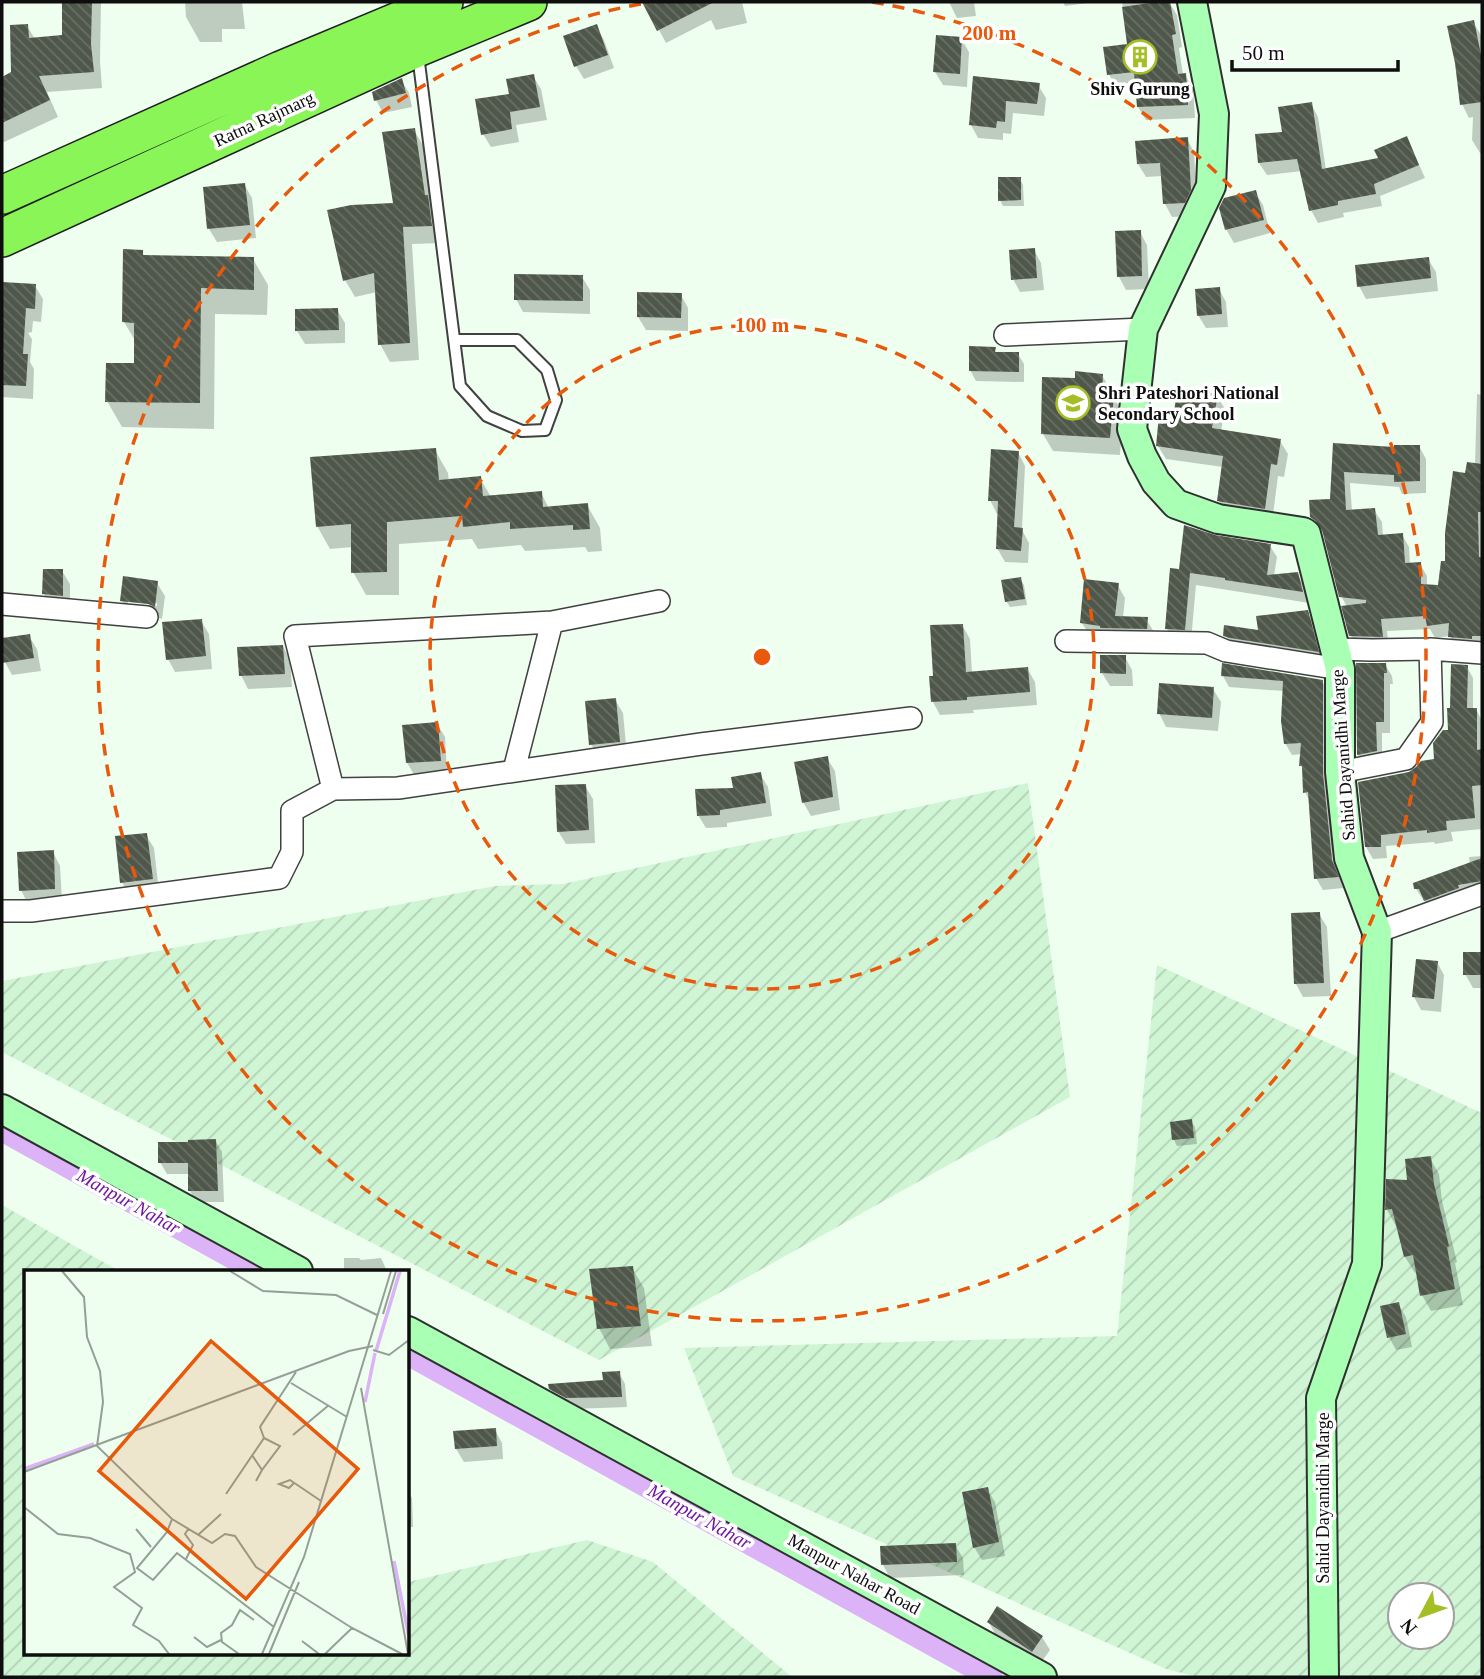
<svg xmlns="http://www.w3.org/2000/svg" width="1484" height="1679" font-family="Georgia,serif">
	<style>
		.farmland { fill: url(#farmland-furrows); fill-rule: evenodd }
		.shadow { fill: #0003; fill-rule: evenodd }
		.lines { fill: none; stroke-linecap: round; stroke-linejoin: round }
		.canal { stroke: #dbb3f6; stroke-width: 23 }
		.building { fill: url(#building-back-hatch) }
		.lane-casing { stroke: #414141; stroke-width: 14 }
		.street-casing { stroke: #414141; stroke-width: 24 }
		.secondary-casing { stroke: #303030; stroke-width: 32 }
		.highway-casing { stroke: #1f1f1f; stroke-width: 40 }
		.lane { stroke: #fff; stroke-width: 10 }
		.street { stroke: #fff; stroke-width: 21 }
		.secondary { stroke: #a9ffb3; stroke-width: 28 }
		.highway { stroke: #89f557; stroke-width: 37 }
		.ring { fill: none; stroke: #e8590c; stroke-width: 3.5; stroke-dasharray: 12 9 }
		.labels { text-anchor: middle; stroke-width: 7; stroke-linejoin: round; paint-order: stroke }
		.poi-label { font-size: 18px; font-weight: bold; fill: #0e0e0e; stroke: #fff }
		.street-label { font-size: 18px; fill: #0e0e0e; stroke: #fff }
		.water-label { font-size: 19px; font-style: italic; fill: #7216a0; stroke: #fff }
		.inset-river { fill: none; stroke: #dbb3f6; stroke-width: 3.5 }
		.inset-road { fill: none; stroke: #949f95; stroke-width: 2 }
		.view { fill: #e8590c; fill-opacity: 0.15; stroke: #e8590c; stroke-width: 3.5 }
		.inset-edge { fill: none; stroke: #0e0e0e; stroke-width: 3.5 }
		.centre { fill: #e8590c; stroke: #fff; stroke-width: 3.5 }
		.ring-label { font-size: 21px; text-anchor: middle; font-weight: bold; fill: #e8590c; stroke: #fff; stroke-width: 7; stroke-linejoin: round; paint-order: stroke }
	</style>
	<defs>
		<pattern id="farmland-furrows" width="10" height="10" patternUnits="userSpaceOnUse" patternTransform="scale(1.75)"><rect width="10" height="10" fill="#cff5d4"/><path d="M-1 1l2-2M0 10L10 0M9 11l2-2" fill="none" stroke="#b1d1b5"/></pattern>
		<pattern id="building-back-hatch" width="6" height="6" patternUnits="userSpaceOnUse" patternTransform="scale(1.75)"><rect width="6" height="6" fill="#4f574a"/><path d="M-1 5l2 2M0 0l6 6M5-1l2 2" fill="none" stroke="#696f65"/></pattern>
	</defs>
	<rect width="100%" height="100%" fill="#eeffef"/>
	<path class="farmland" d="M1028,783L1070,1097L599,1360L2,1052V981L495,886L563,884Z
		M1157,965L1482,1113V1677H1198L1166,1669L733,1476L684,1348L1117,1336ZM1400,1595H1442V1637H1400Z
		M2,1205L119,1271H26V1653H408V1582L587,1540L653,1562L792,1677H2Z"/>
	<path class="shadow" d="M64,2H101L100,61L102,88L47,92L58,117L2,143V78L13,73L27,26L35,39L64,37Z
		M185,2H242L245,29H222V42H200L186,17Z
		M644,2H742L747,23L716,30L711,20L666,43Z
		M949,2H974L976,16L957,18Z
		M1063,2H1095L1065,6Z
		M1122,2H1169L1177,15L1182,47L1179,48L1183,75H1185L1193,89L1195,118L1146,120L1138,107L1137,85L1116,88L1109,74L1129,45Z
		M1473,22L1481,35L1482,43V164V153H1480L1472,140L1473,117L1469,118L1462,104L1457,62Z
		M596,26L604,40L614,68L584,79L576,66Z
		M961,38L969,52L967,87L943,85L935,72Z
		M533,76L541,89L547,120L516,125L519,142L491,147L483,134L511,95Z
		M974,78L1038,85L1046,98L1044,116L1013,113L1011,134L1003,133V140L978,138L971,125Z
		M401,80L409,93L412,107L383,113L376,100Z
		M1311,104L1318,117L1326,170L1380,159L1406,139L1413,151L1425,178L1380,196L1382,206L1343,213L1344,217L1318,223L1311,210L1302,171L1267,175L1259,163Z
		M414,130L424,147L440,243L412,244L419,360L390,362L380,344L377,292L355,297L345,280L395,205Z
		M1187,139L1194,152L1197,205L1192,216L1172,217L1165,204L1163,176L1146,177L1138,164Z
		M1020,179L1023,185L1024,206H1003L1000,200Z
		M244,184L252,198L256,238L217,242L209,229Z
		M1255,192L1263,205L1270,233L1234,243L1226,229Z
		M1140,232L1147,245L1149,289L1126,290L1119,277Z
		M1034,250L1041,263L1044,290L1020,292L1013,279Z
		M142,252L145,257L253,259L268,285L267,315L215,314L214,429L122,427L107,401L135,365L136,342L124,322Z
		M1428,259L1436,272L1438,291L1366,299L1359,286Z
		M582,277L590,290V314L523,312L516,299Z
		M5,282L7,284L35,286L43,299L41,322L33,321L32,332L28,333L32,339L30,362L34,369L33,399L2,397V336L3,335L2,334V283Z
		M1219,289L1226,302L1228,327L1206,328L1198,315Z
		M681,295L688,308V331L646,330L638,317Z
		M337,310L345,323V343L305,344L297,331Z
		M994,349L997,354H1018L1024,364V382L976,381L970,370Z
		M1102,375L1123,414L1120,455L1053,451L1043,434L1076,380Z
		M1477,394L1482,395V648L1457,649L1450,636L1435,638L1430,629L1387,631L1389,649L1358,648L1351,636L1347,607L1341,596L1325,533L1319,530L1312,517L1331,500L1334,445L1395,449L1419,446L1426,459V493L1402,494L1399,487L1350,483L1352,511L1374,510L1382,522L1383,537L1402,535L1409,547L1410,565L1420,564L1427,576V586L1440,587L1447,562L1467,475L1475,465Z
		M1217,396L1225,409L1221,431L1280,441L1288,454L1284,477L1278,476L1272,522L1227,514L1219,501L1223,467L1166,459L1158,446L1174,419Z
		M435,450L448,473L449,481L480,478L491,497L541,493L549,508L587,505L600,528L602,551L588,552L585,547L525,551L521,545L478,549L472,539L399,544V595H366L353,572V547L330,549L317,526Z
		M1018,452L1025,466L1022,530L1029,543L1028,563L1005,562L997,548L999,514H997L990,500Z
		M1270,546L1277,557L1274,576L1297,574L1304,586L1309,603L1196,585L1191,641H1174L1167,629L1180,571Z
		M62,571L70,584V609L52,607L44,594Z
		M1020,579L1024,585L1027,605L1010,607L1006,601Z
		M157,583L165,596L162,619L157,617L130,614L122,601ZM128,600L157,603V606L128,604Z
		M1117,584L1125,598L1123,618L1146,619L1154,632L1090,636L1082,623Z
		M1307,612L1315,625L1325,665L1233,649L1225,635L1260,632Z
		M201,621L209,634L212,669L175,672L168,659Z
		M962,625L970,639L972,673L1027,668L1035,682L1037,705L973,710L974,713L940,715L933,702L934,677Z
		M29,636L37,649L41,671L12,675L5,662L2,640Z
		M283,646L290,660L292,687L248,689L241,675Z
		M1125,657L1132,670L1133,686H1110L1102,673Z
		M1357,664L1385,665L1392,676L1393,684H1390V733H1382V763L1365,766L1358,755Z
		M1467,667L1473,678V709H1476L1482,721V829L1451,832L1453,841L1435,844L1434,842L1386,846L1387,858L1373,859L1366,847L1409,774L1435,761L1449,731L1452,709Z
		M1223,676L1322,681L1329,693V786L1338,873L1343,888L1323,890L1316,878L1311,803L1305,792L1304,770L1301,766L1302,754L1292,755L1285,743L1284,691L1229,687Z
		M1213,689L1221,702L1218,731L1166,727L1159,713Z
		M615,700L623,713L627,755L599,757L591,744Z
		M437,724L445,737L447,774L415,776L407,763Z
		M827,758L835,771L840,810L811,816L803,802Z
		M760,774L768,787L772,816L727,823V827L706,828L698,815L735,789Z
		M585,786L593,799L595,843L566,844L558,831Z
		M146,835L154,848L159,892L129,895L122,882Z
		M53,852L60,866L62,902L28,904L21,890Z
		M1482,856V893L1432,912L1416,889L1470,864L1469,857Z
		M1319,914L1327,927L1331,996L1303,997L1296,984L1293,915Z
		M1465,954H1482V988H1473L1465,974Z
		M1437,962L1444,975L1441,1012L1421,1010L1414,997Z
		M1191,1121L1195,1127L1197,1144L1177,1146L1174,1140L1172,1123Z
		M215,1140L222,1152L224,1202H196L190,1191V1174H167L160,1162Z
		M1430,1158L1439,1174L1442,1201L1457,1262L1455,1263L1463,1305L1431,1311L1422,1295L1418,1272L1415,1273L1405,1257L1398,1225L1396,1226L1387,1210L1388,1181L1409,1182Z
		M344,1258H359L361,1260L381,1258L387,1271H344Z
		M632,1268L644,1288L652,1346L610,1349L599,1328Z
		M1398,1304L1406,1317L1412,1347L1396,1350L1389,1337Z
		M619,1373L625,1384L627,1407L574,1409L557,1400L550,1388L605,1382Z
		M495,1430L502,1443L503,1459L464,1462L456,1449Z
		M987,1489L995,1502L1005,1556L982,1560L974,1547Z
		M408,1492L412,1498L413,1527H408Z
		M955,1545L963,1558L964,1575L890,1578L883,1565Z
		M989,1622L1042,1637L1050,1650L1040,1664L996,1636Z"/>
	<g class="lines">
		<path class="canal" d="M2,1130L257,1271
			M408,1354L991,1677"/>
	</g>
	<path class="building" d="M62,2H92L91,44L94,72L39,76L50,100L2,123V77L11,72L10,25L28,24L29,38L62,35Z
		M642,2H714L657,31Z
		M1157,2H1170L1176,34L1172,35L1178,74L1186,73L1188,105L1137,107L1134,72L1107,75L1103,47L1127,44L1122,7Z
		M1474,20L1482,60V102L1460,105L1455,63L1447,26Z
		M597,24L608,55L574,67L563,36Z
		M936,35L962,37L960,74L933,72Z
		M534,74L540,107L510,112L512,129L481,135L475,99L509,94L506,79Z
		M973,76L1040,83L1037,104L1006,101L1005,122L997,121L996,128L969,125Z
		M402,78L406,93L374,101L372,92Z
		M1312,102L1322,169L1378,158L1374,150L1407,136L1419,165L1374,184L1376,194L1338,201V205L1309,211L1297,159L1258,163L1255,134L1282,132L1278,107Z
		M415,128L425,195H428L432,226L403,227L410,343L378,345L374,273L343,281L327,210L351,205L393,203L382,132Z
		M1188,137L1191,190L1185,203L1163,204L1160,163L1137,164L1135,141Z
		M998,177H1021V200L998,201Z
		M245,183L250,225L207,229L203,187Z
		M1256,190L1264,220L1225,230L1219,208L1224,198Z
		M1141,230L1142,276L1117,277L1115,231Z
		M1035,248L1037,278L1011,280L1009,250Z
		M123,249L143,250V255L254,257V290L201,288L200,403L105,402L106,363H134V323L122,322Z
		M1429,257L1431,278L1357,287L1355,265Z
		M514,274L583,275V301L514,300Z
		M2,282L36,284L35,309L26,308L23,354H28L26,386L2,385Z
		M1220,287L1222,314L1197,316L1195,289Z
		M637,292L682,293L681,318L637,317Z
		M338,308L339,330L295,331V309Z
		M969,346L996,347L995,352H1019V372L969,371Z
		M1075,371L1103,374L1102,394L1114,395L1110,438L1041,434L1042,377L1075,378Z
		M1178,387L1218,394L1212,428L1281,439L1277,465L1271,464L1265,509L1217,501L1223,456L1156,446L1159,415L1173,417Z
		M1333,443L1394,447V445H1420V481L1394,482V475L1344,472L1346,510L1375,508L1378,535L1403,533L1405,563L1421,562V584L1438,585L1441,561H1445V533L1453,471L1465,473L1467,462L1482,464V512H1478L1479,557H1482V636H1472V639L1448,637L1449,623L1427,626L1425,616L1381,619L1383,637L1349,636L1341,606L1366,603V600L1339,597L1322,530L1316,521L1310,517L1309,500L1330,499Z
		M436,448L439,480L481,476L483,496L542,491L543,507L588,503L590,529L573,530V525L510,529V522L463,527L462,516L387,522V572L351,573V524L316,527L310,457Z
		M991,449L1019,451L1014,527L1023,528L1021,551L996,549L998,501H988Z
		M1184,525L1215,535L1271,544L1267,575L1298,572L1303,592L1225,580V578L1190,573L1185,630L1165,629L1170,568L1179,569Z
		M43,569H63V596L42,594Z
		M123,576L158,581L155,607L148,604L120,601Z
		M1021,577L1025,599L1005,602L1001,580Z
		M1084,579L1119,583L1115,616L1148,617L1147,629L1100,628V626L1080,623Z
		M1308,610L1319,652L1230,638L1223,636L1224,625L1258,630L1256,616Z
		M202,619L206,656L166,660L162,622Z
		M963,624L966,672L1028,667L1030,692L967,697V700L931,702L929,676H933L930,625Z
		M30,634L34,658L2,663V638Z
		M283,645L285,674L239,676L237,647Z
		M1100,655H1126V674L1100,673Z
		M1222,663L1323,680V774L1332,860L1339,877L1314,879L1308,792L1303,793L1302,766H1299L1301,743L1284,744L1281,721L1283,681L1221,676Z
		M1356,663H1386L1387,673H1384V722H1376L1377,751L1357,755Z
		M1451,664L1468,665L1467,708H1477V750L1482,749V785L1472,786L1475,818L1446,821L1447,830L1427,833V830L1381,835V847H1365L1358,782L1409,772L1416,767L1421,761L1434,759L1433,743L1443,730H1448L1447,708H1450Z
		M1159,683L1214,687L1212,718L1157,714Z
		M616,698L620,742L589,745L585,701Z
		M438,722L441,761L406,763L402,725Z
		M828,756L833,797L802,803L794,762Z
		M761,772L766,803L720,810V815L697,816L695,789L733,788L731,777Z
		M586,784L589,830L557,832L555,785Z
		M147,833L153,879L120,883L115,836Z
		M54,850L55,889L19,891L17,852Z
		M1482,858V881L1458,885L1459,888L1424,901L1419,889H1414L1413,883Z
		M1320,912L1324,983L1294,984L1291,913Z
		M1463,952H1482V975H1463Z
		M1416,959L1438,961L1434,999L1412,997Z
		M1192,1119L1194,1138L1172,1140L1170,1122Z
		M216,1139L218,1191H188V1163H158V1142H188V1140Z
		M1431,1156L1434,1184L1449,1246L1447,1247L1455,1289L1420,1296L1413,1255L1404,1257L1392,1209L1385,1210L1386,1179L1407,1180L1405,1159Z
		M633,1266L641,1326L597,1329L589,1269Z
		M1399,1302L1406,1334L1387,1338L1380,1306Z
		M620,1371L622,1397L566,1398L549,1389L548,1384L603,1380L602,1372Z
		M496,1428L497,1446L455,1449L453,1431Z
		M988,1487L999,1542L973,1548L962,1492Z
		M956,1543L957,1562L881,1565L880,1546Z
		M997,1606L1043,1636L1032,1652L987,1622Z"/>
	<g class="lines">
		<defs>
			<path id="lane" d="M418,55L460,386L487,416L522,431L545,430L556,400L547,370L517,340H455"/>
			<path id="street" d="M1005,335L1143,329
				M2,604L147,617
				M1066,641L1207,643L1226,651L1340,669
				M1335,649L1372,650L1430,649
				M514,770L552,622L659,601
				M1340,772L1406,759L1432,722L1430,649L1482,653
				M333,789L295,636L552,622
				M2,911H31L279,878L292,852V811L333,789L398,788L701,744L911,718
				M1377,932L1482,894"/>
			<path id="secondary" d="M1192,2L1214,114L1211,186L1143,329L1132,429L1142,456L1156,482L1176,504L1218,519L1303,532L1306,534L1340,669V772L1349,858L1377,932L1367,1264L1321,1398L1324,1677
				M2,1109L298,1271
				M408,1331L1042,1677"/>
			<path id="highway" d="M2,195L281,70L444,2
				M2,238L417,48L528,2"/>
		</defs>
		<use href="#lane" class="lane-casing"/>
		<use href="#street" class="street-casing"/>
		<use href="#secondary" class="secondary-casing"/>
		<use href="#highway" class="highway-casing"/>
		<use href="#lane" class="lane"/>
		<use href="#street" class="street"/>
		<use href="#secondary" class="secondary"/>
		<use href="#highway" class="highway"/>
	</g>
	<g class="ring">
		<circle cx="762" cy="657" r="332"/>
		<path d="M872 2A664 664 0 1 1 652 2"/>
	</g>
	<defs>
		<symbol id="building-ring" viewBox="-11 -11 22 22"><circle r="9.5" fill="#fff" stroke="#a3bf25" stroke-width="1.5"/><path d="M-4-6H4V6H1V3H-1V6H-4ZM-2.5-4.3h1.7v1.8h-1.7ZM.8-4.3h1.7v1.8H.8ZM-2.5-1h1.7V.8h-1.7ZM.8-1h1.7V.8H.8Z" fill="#a3bf25"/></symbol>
		<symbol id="school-ring" viewBox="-11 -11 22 22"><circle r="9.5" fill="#fff" stroke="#a3bf25" stroke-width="1.5"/><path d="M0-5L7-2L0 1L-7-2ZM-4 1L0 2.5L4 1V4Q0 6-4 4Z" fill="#a3bf25"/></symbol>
	</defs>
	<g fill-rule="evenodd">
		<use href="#building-ring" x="1121" y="38" width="38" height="38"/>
		<use href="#school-ring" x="1054" y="384" width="38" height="38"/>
	</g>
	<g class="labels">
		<g class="poi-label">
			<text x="1140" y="95">Shiv Gurung</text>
			<text x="1098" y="399" text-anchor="start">Shri Pateshori National<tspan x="1098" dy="21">Secondary School</tspan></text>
		</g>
		<g class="street-label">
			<text transform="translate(264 119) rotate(-25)" y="6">Ratna Rajmarg</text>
			<text transform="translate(1343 755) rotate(-94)" y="6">Sahid Dayanidhi Marge</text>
			<text transform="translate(1323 1498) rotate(-90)" y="6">Sahid Dayanidhi Marge</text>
			<text transform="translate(854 1574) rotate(29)" y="6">Manpur Nahar Road</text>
		</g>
		<g class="water-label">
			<text transform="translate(129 1201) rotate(29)" y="7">Manpur Nahar</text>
			<text transform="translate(700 1516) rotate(29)" y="7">Manpur Nahar</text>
		</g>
	</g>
	<g transform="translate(24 1270)">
		<rect width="385" height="385" fill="#eeffef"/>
		<path class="inset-river" d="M352,81L376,1M341,132L351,83M0,199L70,174M370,291L385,367"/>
		<path class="inset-road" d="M38,1L60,27L63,67L76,101L79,132L73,176L148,249L188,273L201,264L211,266L232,297L328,358L378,384M206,1L239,21L312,25L353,45M359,44L372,1M349,80L365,85L385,70M267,113L323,147M337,118L384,384M269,165L305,135M228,185L238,200L232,211M238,200L256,176L240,168M0,202L325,81L349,76M270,213L265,218L255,214L266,210L297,231M202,224L240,168L236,157L272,102M0,237L34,264L66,268L106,284L111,302L90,317L118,338L109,355L135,371L145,384M148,249L143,262L113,298L129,310L153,283L250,357M112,259L127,277M174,265L197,244M162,289L169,275L161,264L165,258M170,367L183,377L197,370M278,371L295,384M215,384L198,372L197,363L208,355L216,340L230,350M238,384L280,287L367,1M245,384L275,312M301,384L328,358"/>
		<path class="view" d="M187,71L334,199L222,329L75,201Z"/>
		<rect width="385" height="385" class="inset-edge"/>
	</g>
	<circle cx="762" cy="657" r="10" class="centre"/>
	<g class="ring-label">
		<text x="989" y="40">200 m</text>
		<text x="762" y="332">100 m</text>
	</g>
	<rect width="1484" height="1679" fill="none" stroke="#0e0e0e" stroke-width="7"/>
	<g transform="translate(1421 1616) rotate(229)"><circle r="33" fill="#ffffff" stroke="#9f9f9f" stroke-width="2"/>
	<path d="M0-5L12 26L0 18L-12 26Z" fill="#a3bf25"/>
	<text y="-10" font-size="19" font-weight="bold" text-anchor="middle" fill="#0e0e0e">N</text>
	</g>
	<path d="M1232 60v10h166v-10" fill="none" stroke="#0e0e0e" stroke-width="3.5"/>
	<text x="1242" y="60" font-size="21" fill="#0e0e0e" stroke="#ffffff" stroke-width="5" paint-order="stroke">50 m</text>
</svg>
